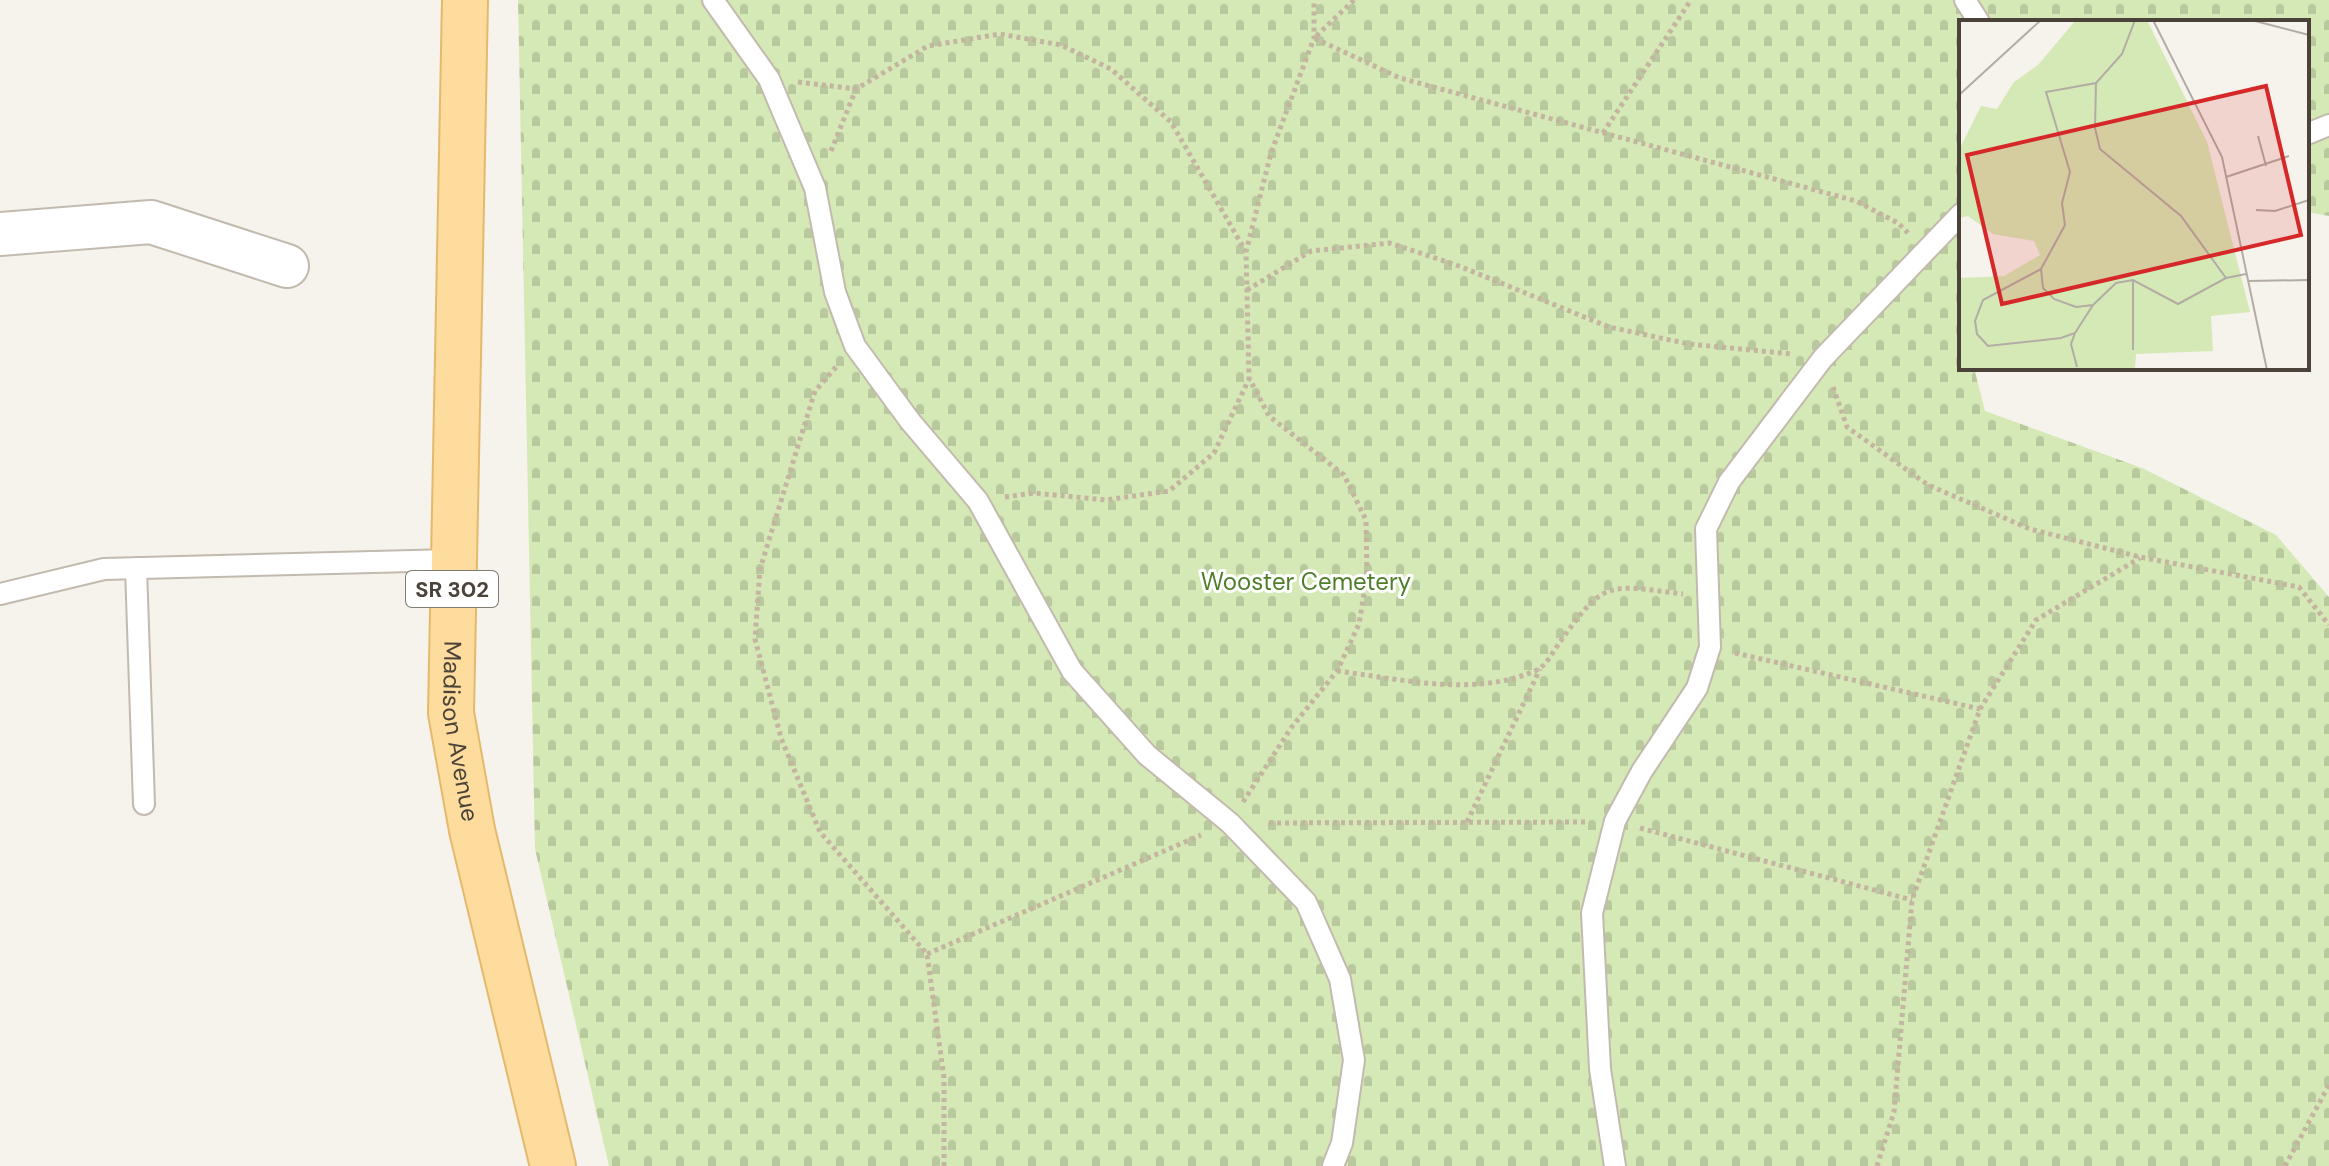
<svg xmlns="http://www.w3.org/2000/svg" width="2329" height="1166" font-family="'DM Sans',sans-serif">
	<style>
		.cemetery { fill: url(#cemetery-stones) }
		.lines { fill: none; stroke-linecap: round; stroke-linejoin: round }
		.service-casing { stroke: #c2baae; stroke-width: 24 }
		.minor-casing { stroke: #c2baae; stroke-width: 46 }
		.primary-casing { stroke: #e4b96c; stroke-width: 48 }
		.path { stroke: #c3b5a0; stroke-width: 5; stroke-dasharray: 4 4; stroke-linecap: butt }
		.service { stroke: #fff; stroke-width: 20 }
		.minor { stroke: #fff; stroke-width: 42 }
		.primary { stroke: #fddc9d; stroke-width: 44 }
		.labels { text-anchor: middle; stroke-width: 6; stroke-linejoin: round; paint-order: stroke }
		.shield { fill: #fff; stroke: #817b74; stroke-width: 2 }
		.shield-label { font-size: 22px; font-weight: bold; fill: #4b4339 }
		.park-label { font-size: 24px; fill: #4f7e2b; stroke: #fff }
		.street-label { font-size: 24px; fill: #4b4339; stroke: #fff }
		.inset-road { fill: none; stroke: #b2aca4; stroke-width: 2 }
		.view { fill: #d62828; fill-opacity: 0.15; stroke: #d62828; stroke-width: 4 }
		.inset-edge { fill: none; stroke: #4b4339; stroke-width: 4 }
	</style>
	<defs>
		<pattern id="cemetery-stones" width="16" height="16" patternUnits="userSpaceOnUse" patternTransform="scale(2)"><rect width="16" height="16" fill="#d5e9b6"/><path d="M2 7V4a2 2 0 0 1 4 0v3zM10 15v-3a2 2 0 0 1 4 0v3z" fill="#b8c99d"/></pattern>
	</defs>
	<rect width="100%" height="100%" fill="#f6f2ec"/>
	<path class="cemetery" d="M518,0H2329V216L2307,212V22H1961V296L1958,298L1961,368H1974L1985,411L2142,468L2276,535L2329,597V1166H609L535,849Z"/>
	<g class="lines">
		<defs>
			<path id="service" d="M713,0L769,79L815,188L835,292L855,346L910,421L978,501L1072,671L1147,755L1230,823L1306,902L1340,979L1354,1060L1342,1143L1333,1166
				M1965,0L1979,22
				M2307,134L2329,125
				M136,568L144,804
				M0,594L104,569L452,560
				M1615,1166L1600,1069L1592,913L1615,821L1642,771L1697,688L1710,647L1706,529L1729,482L1823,358L1961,214"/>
			<path id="minor" d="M0,234L151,222L287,266"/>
			<g id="primary">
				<path id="s1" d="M465,0L451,713L472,830L553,1166"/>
			</g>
		</defs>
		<use href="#service" class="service-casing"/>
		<use href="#minor" class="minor-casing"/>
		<use href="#primary" class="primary-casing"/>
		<path class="path" d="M1354,0L1314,38L1400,78L1856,201L1898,223L1908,233
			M798,82L856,89L928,46L1000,34L1061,45L1111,69L1171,122L1246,252
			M1603,133L1691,0
			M831,151L856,89
			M1247,290L1311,251L1390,243L1459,266L1609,327L1689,344L1792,354
			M836,367L815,391L760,569L755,639L781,738L820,832L927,954L944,1078V1166
			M1833,387L1847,427L1928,485L2030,529L2140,557L2299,587L2329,625
			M1005,497L1034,493L1106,500L1169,491L1214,453L1249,379
			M1735,653L1980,709
			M1337,671C1401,679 1475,698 1537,670C1546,666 1554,650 1560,642C1605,578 1609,585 1683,594
			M1243,802L1291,728L1337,671L1359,624L1367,576L1366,520L1344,475L1269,416L1249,378L1246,252L1271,153L1314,38V0
			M1467,822L1540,669
			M1269,823L1587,822
			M1640,828L1912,900
			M927,954L1201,835
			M1877,1166L1894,1112L1912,900L1980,709L2036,620L2140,558
			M2285,1166L2329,1085"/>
		<use href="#service" class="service"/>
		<use href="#minor" class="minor"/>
		<use href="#primary" class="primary"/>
	</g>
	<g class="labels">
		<rect class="shield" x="406" y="571" width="92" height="36" rx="6"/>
		<g class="shield-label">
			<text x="452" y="597">SR 302</text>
		</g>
		<g class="park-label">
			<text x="1306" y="590">Wooster Cemetery</text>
		</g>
		<g class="street-label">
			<text dy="8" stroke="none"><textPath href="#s1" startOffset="732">Madison Avenue</textPath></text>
		</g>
	</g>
	<g transform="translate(1959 20)">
		<rect width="350" height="350" fill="#f6f2ec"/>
		<path d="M117,0H188L248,122L291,292L252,296L254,331L177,334L176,350H0V258L45,256L81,235L75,221L34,214L9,196L0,198L2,126L22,86L38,89L55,62L79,45Z" fill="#d5e9b6"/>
		<path class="inset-road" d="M176,0L163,34L137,63L87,72L111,152L103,183L106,205L82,249L84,268L95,279L117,287L134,285L157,263L174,260L219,284L267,258L287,254M194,0L263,137L308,350M292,0L350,15M137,63L136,108L141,129L222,196L267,258M0,75L82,0M299,116L307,146M267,157L330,136M297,190L316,191L350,180M82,249L24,280L16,301L18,314L29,326L102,318L116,313L134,285M289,261L350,260M116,313L112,324L118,347M174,330V260"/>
		<path class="view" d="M307,66L342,215L43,284L8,135Z"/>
		<rect width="350" height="350" class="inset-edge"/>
	</g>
</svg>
